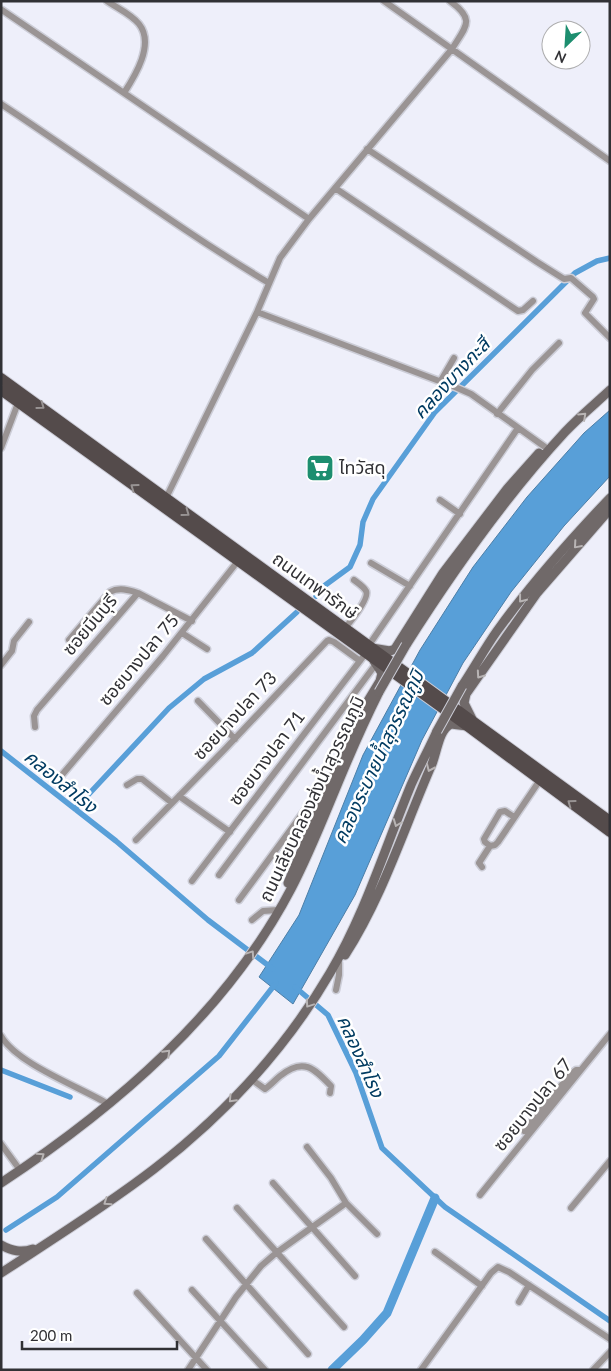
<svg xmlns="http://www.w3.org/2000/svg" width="611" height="1371" font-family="Lato,'Noto Sans Thai',sans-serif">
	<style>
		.water { fill: #589fd8; stroke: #4c7ea7 }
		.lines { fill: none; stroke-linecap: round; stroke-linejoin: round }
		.canal { stroke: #589fd8; stroke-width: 5.5 }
		.river { stroke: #589fd8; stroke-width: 9 }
		.street-casing { stroke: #cccdd7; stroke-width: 9 }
		.secondary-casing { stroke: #cccdd7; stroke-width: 11 }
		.primary-casing { stroke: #cccdd7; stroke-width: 12 }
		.street { stroke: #9a9494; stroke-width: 6 }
		.secondary { stroke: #706969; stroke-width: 9 }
		.primary { stroke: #544b4b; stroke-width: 10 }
		.secondary-bridge-casing { stroke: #cccdd7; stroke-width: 11; stroke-linecap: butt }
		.secondary-bridge { stroke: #706969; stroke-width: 9 }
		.oneway { stroke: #989393 }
		.oneway2 { stroke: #b8b4b4 }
		.labels { text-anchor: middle; stroke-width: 5; stroke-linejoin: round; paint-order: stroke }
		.poi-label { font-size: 18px; fill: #313135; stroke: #fff; text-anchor: start }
		.street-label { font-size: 18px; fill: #313135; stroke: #fff }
		.water-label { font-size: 19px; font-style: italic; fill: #013b61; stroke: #fff }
	</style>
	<rect width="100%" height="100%" fill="#eeeffa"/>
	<path class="water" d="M610,410V476L564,526L511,592L463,663L422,740L355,895L293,1004L259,977L299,915L363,755L420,650L473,567L527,497L584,433Z"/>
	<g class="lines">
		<path class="canal" d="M316,596L324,586L350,567L360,545L363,522L373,499L435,412L575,273L597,261L610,258
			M1,751L116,841L208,920L273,969
			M75,809L169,708L204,679L252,653L297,612
			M295,987L328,1015L356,1073L382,1148L445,1207L610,1321
			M1,1070L70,1097
			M6,1230L57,1197L219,1056L276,983"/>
		<path class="river" d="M332,1370L363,1340L387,1313L435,1198"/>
		<defs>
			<path id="street" d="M107,1C117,8 131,14 139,24C155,44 135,76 124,93
				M384,1L610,161
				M2,10L309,219
				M1,104C91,163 177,228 269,283
				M367,149L537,262L564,279L571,278L593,297L594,299L585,313L610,338
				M335,188L518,311L523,310L533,301
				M257,312L455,387L471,394L545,447
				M440,382L454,358
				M497,414L532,370L559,343
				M1,448L18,403
				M166,498L257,312L280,258L309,219L452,49C466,26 476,20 450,1
				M440,500L460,514
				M371,563L410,586
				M345,628C350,622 370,598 366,591C364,587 358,583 354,580
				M182,633L207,649
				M69,640L110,592C119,587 129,590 138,593
				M369,645L518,428
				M1,665L12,651L14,641L29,622
				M198,701L235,739
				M35,727L34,716L37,710L138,593L192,621
				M61,776L163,656L238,561
				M127,785L137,779H142L172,803
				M179,796L230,832
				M136,840L226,748L327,641L329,640L334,642L360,661
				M490,846L485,842L484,839L500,812L505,811L514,817
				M482,867L479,863L490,846L495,845L498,842L540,780
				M219,875L376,664
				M192,881L366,653
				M239,900L308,806L311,804L322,803
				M252,920L263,911L278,910
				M336,990L339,975V963
				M1,1036C17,1064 80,1087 108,1104
				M251,1079L265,1089C271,1085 275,1080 280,1076C303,1057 314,1068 331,1086L330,1093
				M524,1131L570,1075L576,1070H580
				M1,1144L20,1170
				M307,1147L331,1178L346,1203L377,1234
				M273,1183L355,1276
				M480,1195L610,1034
				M237,1208L344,1327
				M571,1208L610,1161
				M206,1239L308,1354
				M435,1252L482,1286
				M192,1290L265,1370
				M137,1293L207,1370
				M519,1302L529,1285
				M188,1370L236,1297L261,1266L276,1253L346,1203
				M421,1370L491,1273L498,1267L509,1272L610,1339
				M593,1370L610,1352"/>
			<path id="secondary" d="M406,645C453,571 505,497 565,432C579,417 595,404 610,390
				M372,648L390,651L395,649L443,573L507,489L539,453
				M462,686C474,668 485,648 497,631C531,584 570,540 610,498
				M472,719L464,703L466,694L537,593L610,509
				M288,883L347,744L363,709L380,681L382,673L374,661
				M345,955C383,896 404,828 432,764C437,752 439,729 451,724L467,726
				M1,1183C116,1107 226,1013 291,889C311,851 326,811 343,771C354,745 366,718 379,692
				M1,1245C12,1251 21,1253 33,1249
				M1,1273C53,1239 106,1206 154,1169C224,1115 286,1048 330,973C365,914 385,848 411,785C419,767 429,749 437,731"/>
			<path id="primary" d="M1,378L610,821
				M1,390L467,726L610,832"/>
		</defs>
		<use href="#street" class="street-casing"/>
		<use href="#secondary" class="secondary-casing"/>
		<use href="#primary" class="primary-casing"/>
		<use href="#street" class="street"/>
		<use href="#secondary" class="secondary"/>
		<use href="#primary" class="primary"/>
		<defs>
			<path id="secondary-bridge" d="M379,692L406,645
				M437,731L462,686"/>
		</defs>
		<use href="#secondary-bridge" class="secondary-bridge-casing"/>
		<use href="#secondary-bridge" class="secondary-bridge"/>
	</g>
	<defs><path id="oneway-chevron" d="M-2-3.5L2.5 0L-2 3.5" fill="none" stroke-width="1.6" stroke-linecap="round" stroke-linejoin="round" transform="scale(1.25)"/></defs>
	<g class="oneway">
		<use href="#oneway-chevron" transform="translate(41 406) rotate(36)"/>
		<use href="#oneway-chevron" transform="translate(134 487) rotate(-144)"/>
		<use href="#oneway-chevron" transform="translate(186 513) rotate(36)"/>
		<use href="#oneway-chevron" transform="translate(571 803) rotate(-144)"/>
	</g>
	<g class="oneway2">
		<use href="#oneway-chevron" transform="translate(583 416) rotate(-43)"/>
		<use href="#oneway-chevron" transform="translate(577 545) rotate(131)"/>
		<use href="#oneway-chevron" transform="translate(522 599) rotate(128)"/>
		<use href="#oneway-chevron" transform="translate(480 675) rotate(125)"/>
		<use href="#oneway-chevron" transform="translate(430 768) rotate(114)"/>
		<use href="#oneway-chevron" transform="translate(397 823) rotate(111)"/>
		<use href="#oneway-chevron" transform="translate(251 954) rotate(-56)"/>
		<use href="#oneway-chevron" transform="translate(309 1004) rotate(124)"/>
		<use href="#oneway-chevron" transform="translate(167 1053) rotate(-45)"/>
		<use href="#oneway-chevron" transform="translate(232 1099) rotate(133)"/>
		<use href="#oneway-chevron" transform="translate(41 1156) rotate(-35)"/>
		<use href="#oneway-chevron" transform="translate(107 1202) rotate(145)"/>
	</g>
	<defs>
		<symbol id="supermarket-square" viewBox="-11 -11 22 22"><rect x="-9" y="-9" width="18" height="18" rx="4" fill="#1d8e6f" stroke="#fff"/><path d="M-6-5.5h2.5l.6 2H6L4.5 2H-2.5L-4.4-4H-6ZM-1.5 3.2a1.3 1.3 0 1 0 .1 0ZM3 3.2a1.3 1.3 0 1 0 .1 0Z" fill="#fff"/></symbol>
	</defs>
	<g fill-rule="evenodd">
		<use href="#supermarket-square" x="304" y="452" width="32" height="32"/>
	</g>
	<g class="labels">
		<g class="poi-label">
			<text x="339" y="474">ไทวัสดุ</text>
		</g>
		<g class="street-label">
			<text transform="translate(315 586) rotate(36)" y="6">ถนนเทพารักษ์</text>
			<text transform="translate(90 625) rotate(-50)" y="6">ซอยมีนบุรี</text>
			<text transform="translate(139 660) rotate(-50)" y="6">ซอยบางปลา 75</text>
			<text transform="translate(235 716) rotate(-47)" y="6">ซอยบางปลา 73</text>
			<text transform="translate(267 758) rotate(-53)" y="6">ซอยบางปลา 71</text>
			<text transform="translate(312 799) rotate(-65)" y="6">ถนนเลียบคลองส่งน้ำสุวรรณภูมิ</text>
			<text transform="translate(533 1105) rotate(-51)" y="6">ซอยบางปลา 67</text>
		</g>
		<g class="water-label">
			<text transform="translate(451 378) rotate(-47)" y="7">คลองบางกะสี</text>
			<text transform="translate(378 757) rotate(-65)" y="7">คลองระบายน้ำสุวรรณภูมิ</text>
			<text transform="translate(61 781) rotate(39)" y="7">คลองสำโรง</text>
			<text transform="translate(361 1056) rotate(66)" y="7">คลองสำโรง</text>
		</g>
	</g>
	<rect width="611" height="1371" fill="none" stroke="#313135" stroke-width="5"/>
	<g transform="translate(566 45) rotate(205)"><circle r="24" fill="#ffffff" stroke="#adadae"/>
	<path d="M0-4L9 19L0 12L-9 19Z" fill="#1d8e6f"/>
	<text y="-8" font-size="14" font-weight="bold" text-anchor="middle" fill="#313135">N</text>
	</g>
	<path d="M22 1341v8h155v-8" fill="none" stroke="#313135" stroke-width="2.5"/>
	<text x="30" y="1341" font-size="15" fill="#313135" stroke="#ffffff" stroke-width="4" paint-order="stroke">200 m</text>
</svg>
